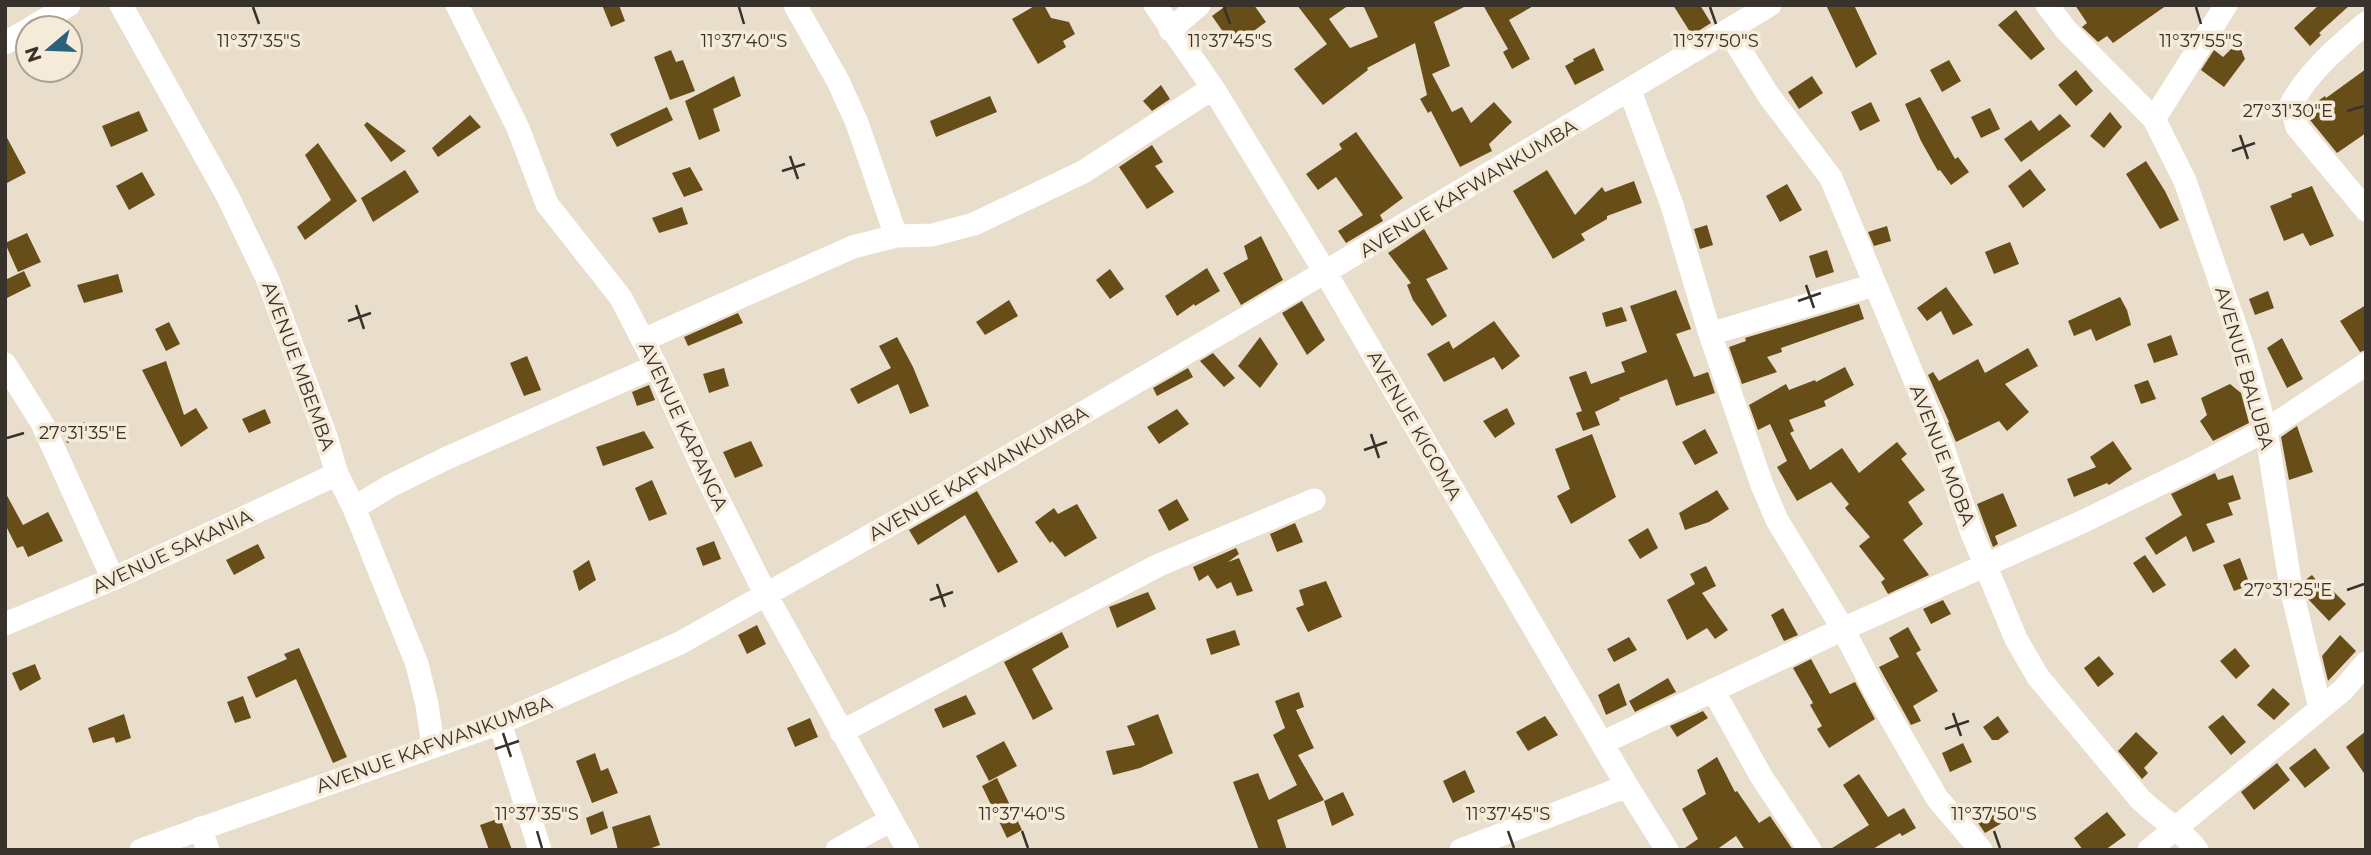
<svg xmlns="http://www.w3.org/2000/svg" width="2371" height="855" font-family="Montserrat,sans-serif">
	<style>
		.building { fill: #674d18 }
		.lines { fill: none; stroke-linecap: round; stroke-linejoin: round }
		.street { stroke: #fff; stroke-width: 23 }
		.ticks { fill: none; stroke: #37322b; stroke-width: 2.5 }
		.labels { text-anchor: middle; stroke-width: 7; stroke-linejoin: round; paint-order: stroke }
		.street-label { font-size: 19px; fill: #37322b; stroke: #f6ebd8 }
		.ticks-label { font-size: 18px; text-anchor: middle; fill: #37322b; stroke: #f6ebd8; stroke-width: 7; stroke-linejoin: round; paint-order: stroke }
	</style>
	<rect width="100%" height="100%" fill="#e9decb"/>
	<path class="building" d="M602,5H619L625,21L611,27Z
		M1036,5H1044L1051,18L1069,22L1075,34L1063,41L1066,47L1038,64L1012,19Z
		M1227,5H1254L1266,22L1233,46L1212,16Z
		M1297,5H1349L1329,19L1350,48L1378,37L1363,5H1468L1434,22L1450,66L1432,74L1452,112L1462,107L1471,123L1494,102L1512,122L1489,144L1492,151L1460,167L1431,111L1428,113L1420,99L1427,95L1415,43L1367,68L1368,70L1323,105L1294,69L1327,44Z
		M1483,5H1535L1509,20L1530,59L1512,69L1503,52L1508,49Z
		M1673,5H1700L1711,23L1692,35Z
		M1826,5H1854L1877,54L1856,68Z
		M2075,5H2167L2113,43L2107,36L2098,42L2082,27L2087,23Z
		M2319,5H2350L2319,33L2321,35L2310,46L2294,28Z
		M2016,10L2045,49L2031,60L1998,25Z
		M2238,42L2245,59L2224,87L2201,70L2214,50L2223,57Z
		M1594,48L1604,70L1575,85L1565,66L1574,61L1573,59Z
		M671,50L676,62L683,60L695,91L670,100L654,57Z
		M1949,60L1961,81L1942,92L1930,70Z
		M2366,69V133L2337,153L2310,120L2307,109L2325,96L2326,98Z
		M2076,70L2093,91L2076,106L2058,85Z
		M734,76L741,96L713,109L720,131L699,140L685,101Z
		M1812,76L1823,93L1799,109L1788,92Z
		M1161,85L1170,99L1152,111L1143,101Z
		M990,96L997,112L936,137L930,121Z
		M1920,97L1955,159L1958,157L1969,172L1951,185L1940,170L1938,171L1921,141L1905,104Z
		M1871,102L1880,121L1860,131L1851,112Z
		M667,107L673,120L617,147L610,134Z
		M1990,108L2000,129L1981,138L1971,117Z
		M139,111L148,131L111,147L102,126Z
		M2110,112L2122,127L2104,148L2090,136Z
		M2060,114L2071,126L2021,162L2004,139L2031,120L2039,131Z
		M470,115L481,127L438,157L432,148Z
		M367,122L406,151L391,162L364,125Z
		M1356,132L1403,198L1380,215L1383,221L1346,243L1338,231L1363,215L1336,177L1318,190L1306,174L1342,149L1339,144Z
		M5,134L26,173L5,184Z
		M318,143L357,201L305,240L297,227L331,200L305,155Z
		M1152,145L1163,162L1155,166L1174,192L1147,209L1119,167Z
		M2146,161L2165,191L2179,220L2160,229L2126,174Z
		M690,167L703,190L684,197L672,173Z
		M2030,169L2046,190L2023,208L2008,186Z
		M405,170L419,192L373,222L361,198Z
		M1547,170L1575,215L1602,187L1605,192L1634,181L1642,203L1607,216V219L1581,234L1585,240L1553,259L1513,191Z
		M142,172L155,195L129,210L116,186Z
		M1787,184L1802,210L1780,222L1766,196Z
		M2312,186L2334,236L2310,246L2303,233L2284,241L2270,206L2292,197L2291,194Z
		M682,207L688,224L659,233L652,218Z
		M1707,225L1713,245L1700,249L1694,229Z
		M1887,226L1891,241L1874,246L1868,232Z
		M1424,229L1448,269L1426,279L1447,316L1432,326L1413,300L1407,285L1411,283L1388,253Z
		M27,233L41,262L18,272L5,243Z
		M1261,236L1283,280L1241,305L1223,273L1248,259L1244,246Z
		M2010,242L2019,264L1994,274L1985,252Z
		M1827,250L1834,272L1816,278L1809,256Z
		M1207,268L1220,291L1195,306L1194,304L1177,316L1165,296Z
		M1110,269L1124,289L1110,299L1096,280Z
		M24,271L31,286L5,299V280Z
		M118,274L123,292L84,303L77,285Z
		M1946,287L1973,325L1953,335L1941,311L1927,321L1917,308Z
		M1676,290L1691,329L1676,334L1694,377L1708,372L1715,393L1676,406L1667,379L1619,398L1620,400L1595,412L1600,425L1583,431L1576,413L1582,411L1569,377L1586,371L1591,384L1625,372L1621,362L1647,352L1630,306Z
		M2268,291L2274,308L2255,315L2249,299Z
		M2120,297L2127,310L2131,325L2096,341L2091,329L2074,336L2068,321Z
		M1009,300L1018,316L985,335L976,322Z
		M1302,301L1325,340L1307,355L1282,313Z
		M1859,304L1864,319L1781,348L1782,352L1767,357L1777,372L1742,384L1729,347L1746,341L1745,338Z
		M2366,305V350L2360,352L2340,321Z
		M1622,307L1627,321L1606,327L1602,313Z
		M738,313L743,323L688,346L684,337Z
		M1494,321L1520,356L1502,370L1494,357L1444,382L1427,354L1449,341L1453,349Z
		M169,322L180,344L166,351L155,329Z
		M2171,335L2178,355L2154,363L2147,344Z
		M897,337L913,367L929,406L910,414L898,384L858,404L850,389L891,368L879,346Z
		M1260,337L1278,364L1260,388L1238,366Z
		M2282,338L2303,379L2287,388L2267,348Z
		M2028,348L2038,366L2005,384L2029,412L2007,431L1999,421L1956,442L1948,423L1949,422L1928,375L1933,372L1939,381L1978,359L1985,373Z
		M1213,353L1235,378L1224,387L1200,361Z
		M527,356L541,390L524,396L510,363Z
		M166,361L184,415L196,408L208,428L181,447L142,370Z
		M1845,367L1854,385L1824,401L1826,406L1789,420L1794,431L1790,433L1810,470L1842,448L1859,473L1897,442L1907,454L1901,459L1925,490L1908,502L1923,524L1903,540L1929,575L1888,594L1881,582L1885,579L1859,546L1870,537L1845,508L1849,504L1831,482L1797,501L1777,467L1787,461L1770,424L1758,430L1749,405L1786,384L1789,390L1815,380L1816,382Z
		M724,368L729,386L709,393L703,374Z
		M1188,368L1193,377L1157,396L1153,388Z
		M2148,380L2156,399L2141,404L2134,385Z
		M2230,384L2241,393L2249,423L2213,441L2200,421L2207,415L2201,398Z
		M649,385L655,400L637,406L632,392Z
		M1507,408L1515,424L1495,438L1483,421Z
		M265,409L271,423L249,433L242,419Z
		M1177,409L1189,424L1159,444L1147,427Z
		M85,422L89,436L67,443L62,429Z
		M2297,426L2313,472L2289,480L2281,437Z
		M1705,429L1718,453L1695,465L1682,442Z
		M644,431L654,448L603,466L596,447Z
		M1592,434L1616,497L1571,524L1557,496L1570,489L1555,449Z
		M751,441L763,466L735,478L723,452Z
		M2113,441L2132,469L2109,485L2107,483L2074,497L2067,479L2096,467L2090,457Z
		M2215,473L2218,480L2233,475L2241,499L2228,503L2233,515L2206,524L2215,542L2193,552L2186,536L2156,555L2145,538L2182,515L2171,494Z
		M652,480L667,514L649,521L635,488Z
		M1717,490L1729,509L1709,522L1685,530L1679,513Z
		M977,491L1018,562L998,573L965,515L918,545L909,530Z
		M5,492L23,525L48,512L63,541L28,557L23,546L17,548L5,524Z
		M2003,493L2017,526L1995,536L1998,544L1993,547L1977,504Z
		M1177,499L1189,520L1169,531L1158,510Z
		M1077,504L1097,538L1065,557L1052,541L1050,543L1035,522L1054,508L1058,514Z
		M1295,523L1303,542L1277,552L1270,534Z
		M1648,528L1658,548L1640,559L1628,540Z
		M714,541L721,559L703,566L696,548Z
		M258,544L265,558L234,575L226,560Z
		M1236,548L1239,554L1228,562L1239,558L1253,591L1237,596L1231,582L1217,589L1208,575L1199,581L1193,567Z
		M2145,555L2166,585L2153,593L2133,563Z
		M2240,558L2250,585L2234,591L2223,565Z
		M589,560L596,580L579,591L573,571Z
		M1706,566L1716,586L1702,593L1728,630L1715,639L1707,628L1687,640L1667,600L1695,584L1690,574Z
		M2312,575L2324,590L2328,586L2346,604L2329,621L2308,599L2304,581Z
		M1326,581L1342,617L1308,632L1296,608L1304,605L1299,590Z
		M1148,592L1156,609L1117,628L1109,607Z
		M1943,600L1951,614L1931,624L1923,609Z
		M1783,608L1798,635L1784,641L1771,615Z
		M757,625L766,644L747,654L738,635Z
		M1908,627L1921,650L1916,653L1938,691L1913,706L1921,721L1911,725L1879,667L1899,657L1889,638Z
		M1235,630L1240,645L1211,655L1206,639Z
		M1062,632L1069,647L1032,669L1053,709L1033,720L1004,662Z
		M2340,635L2356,651L2328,681L2322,656Z
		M1629,637L1637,650L1614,662L1607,649Z
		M299,648L347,757L333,763L296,679L256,698L247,677L287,659L284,654Z
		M2235,648L2250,666L2236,679L2220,661Z
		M2099,656L2114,674L2098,687L2084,668Z
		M1811,659L1830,694L1855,682L1875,719L1829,748L1817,729L1822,726L1810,705L1813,703L1793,668Z
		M35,664L41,679L20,691L12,673Z
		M1668,678L1676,692L1635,712L1629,701Z
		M1619,683L1627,705L1606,715L1598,695Z
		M2273,688L2290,704L2274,720L2257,705Z
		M1299,692L1304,707L1296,710L1314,748L1298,755L1324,800L1277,820L1287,850H1259L1233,782L1258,773L1269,800L1297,785L1273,735L1285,728L1275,701Z
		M966,695L976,714L943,728L934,709Z
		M243,696L251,718L235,723L227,702Z
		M1703,711L1708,718L1677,737L1670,726Z
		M124,714L131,738L116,743L114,737L93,743L88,728Z
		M1158,714L1173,753L1140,768L1113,775L1106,751L1135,745L1127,726Z
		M2223,715L2246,742L2231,755L2208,727Z
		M1545,716L1558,735L1528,751L1516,732Z
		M1998,716L2009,732L1998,740H1992L1983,727Z
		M810,718L818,737L795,747L787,728Z
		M2366,731V776L2346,747Z
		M2136,732L2158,753L2144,768L2148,773L2142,779L2118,751Z
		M1004,741L1017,766L989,781L976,756Z
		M1963,743L1972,762L1950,772L1942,753Z
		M2315,748L2330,768L2305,788L2289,768Z
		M595,753L601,771L608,768L618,793L592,803L576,761Z
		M1717,757L1735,792L1737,791L1759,823L1770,816L1793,850H1745L1736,836L1716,850H1682L1698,839L1682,809L1706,794L1697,770Z
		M2277,763L2290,780L2254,810L2241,792Z
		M1465,770L1475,792L1453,803L1443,781Z
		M1859,774L1888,817L1904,808L1916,828L1902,836L1900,833L1871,850H1829L1869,825L1843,785Z
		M997,778L1022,830L1007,838L982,786Z
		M1343,792L1354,815L1332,826L1324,801Z
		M1994,809L2002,823L1985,833L1976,820Z
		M603,811L608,828L591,835L586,818Z
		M2107,812L2126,835L2105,850H2083L2074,838Z
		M650,815L660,845L646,850H618L612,827Z
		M500,818L512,850H489L480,825Z"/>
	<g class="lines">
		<path class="street" d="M121,5L228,197L267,278L326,437L337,474L354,508L417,664L427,705L433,745
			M457,5L518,128L547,204L621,298L656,366L706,475L765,593L908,850
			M795,5L838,81L857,123L896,236
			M1155,5L1213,88L1325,272L1627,786L1667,850
			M2047,5L2066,30L2154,119L2185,181L2243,348L2266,430L2291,588L2320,708
			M2366,23C2337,48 2309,71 2291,104L2297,127L2366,210
			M31,28L69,5
			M1170,30L1199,5
			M1729,32L1769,96L1831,178L1943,448L1972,533L2016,639L2038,677L2140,799C2158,817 2181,829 2197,850
			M5,43L28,30
			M1630,91L1672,205L1710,334L1874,285
			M2154,119L2226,5
			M1710,334L1762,485L1777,520L1843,629L1875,691L1937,798L1981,850
			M643,340L853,247L896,236L932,235L974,224L1083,172L1213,88
			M5,364L42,423L113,579
			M354,508L390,486L447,458L656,366
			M5,624L113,579L337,474
			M1713,690L1761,776L1810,850
			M500,723L540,850
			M841,732L1159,565L1314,500
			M1602,743L1843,629L2082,522L2199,465L2266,430L2366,364
			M200,828L208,850
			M141,850L500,723L680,643L932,501L1325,272L1770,5
			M837,850L891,820
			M1461,850L1627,786
			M2149,850L2343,690L2366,663"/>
	</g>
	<path class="ticks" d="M253,7L259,24M739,7L744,24M1224,7L1230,24M1710,7L1716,24M2196,7L2201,24M2347,111L2364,106M2240,135L2248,159M2232,151L2255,143M790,156L798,179M782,171L805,164M1806,285L1814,308M1798,301L1821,293M356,305L364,329M348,321L371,313M1371,434L1379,458M7,438L24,433M1364,450L1387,442M937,584L945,607M2347,590L2364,584M930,600L953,592M1953,713L1961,736M1945,729L1969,721M503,733L511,757M495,749L519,741M537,831L542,848M1022,831L1028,848M1508,831L1514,848M1994,831L2000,848"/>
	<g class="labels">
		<g class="street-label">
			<text transform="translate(1468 188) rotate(-31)" y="7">AVENUE KAFWANKUMBA</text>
			<text transform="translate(299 366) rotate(70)" y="7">AVENUE MBEMBA</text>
			<text transform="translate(2245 368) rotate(74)" y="7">AVENUE BALUBA</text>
			<text transform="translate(1415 425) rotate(60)" y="7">AVENUE KIGOMA</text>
			<text transform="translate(684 426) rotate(65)" y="7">AVENUE KAPANGA</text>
			<text transform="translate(1943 455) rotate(69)" y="7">AVENUE MOBA</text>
			<text transform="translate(978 473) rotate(-30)" y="7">AVENUE KAFWANKUMBA</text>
			<text transform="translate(172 551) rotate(-25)" y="7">AVENUE SAKANIA</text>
			<text transform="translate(434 744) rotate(-20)" y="7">AVENUE KAFWANKUMBA</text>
		</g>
	</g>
	<g class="ticks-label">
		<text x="259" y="47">11°37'35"S</text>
		<text x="744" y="47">11°37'40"S</text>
		<text x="1230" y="47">11°37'45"S</text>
		<text x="1716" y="47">11°37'50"S</text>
		<text x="2201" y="47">11°37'55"S</text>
		<text x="2288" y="117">27°31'30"E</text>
		<text x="83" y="439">27°31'35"E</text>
		<text x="2288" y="596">27°31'25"E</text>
		<text x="537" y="820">11°37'35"S</text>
		<text x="1022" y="820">11°37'40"S</text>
		<text x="1508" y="820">11°37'45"S</text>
		<text x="1994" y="820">11°37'50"S</text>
	</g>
	<rect width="2371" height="855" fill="none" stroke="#37322b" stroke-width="14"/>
	<g transform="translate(49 49) rotate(251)"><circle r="33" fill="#f6ebd8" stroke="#aaa193" stroke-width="2"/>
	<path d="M0-5L12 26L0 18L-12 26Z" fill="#2a627c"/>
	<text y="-10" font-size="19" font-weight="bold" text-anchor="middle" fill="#37322b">N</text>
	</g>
</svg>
